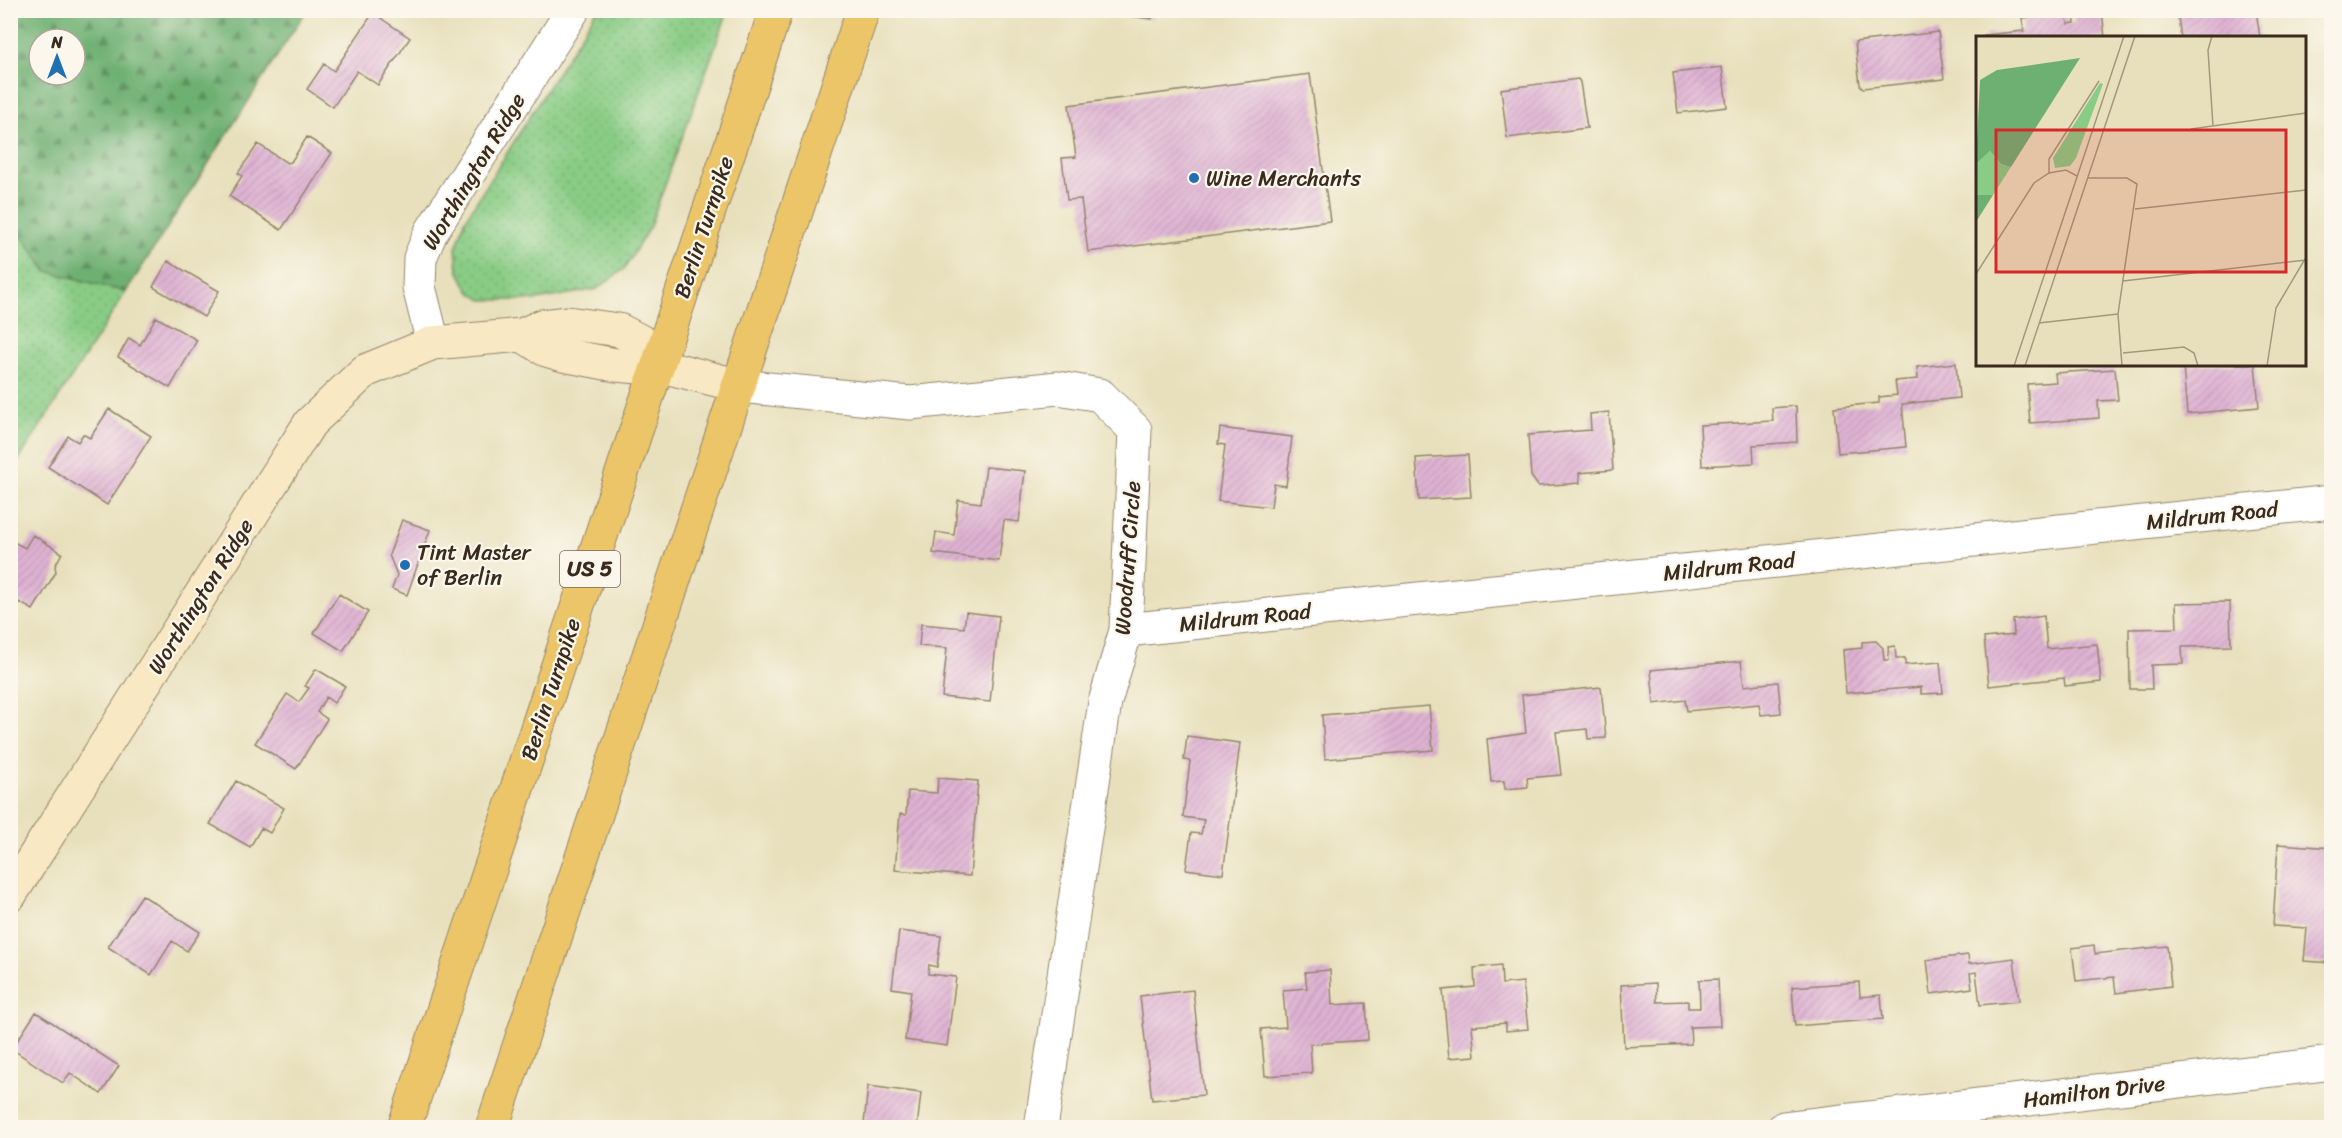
<svg xmlns="http://www.w3.org/2000/svg" width="2342" height="1138" font-family="Sriracha,sans-serif">
	<style>
		.grass { fill: url(#grass-dots); stroke: #627b52; stroke-width: 1.5 }
		.forest { fill: url(#forest-firs); stroke: #546d48; stroke-width: 1.5; fill-rule: evenodd }
		.building { fill: url(#building-hatch) }
		.lines { fill: none; stroke-linecap: round; stroke-linejoin: round }
		.street-casing { stroke: #92856d; stroke-width: 35 }
		.secondary-casing { stroke: #92856d; stroke-width: 35 }
		.highway-casing { stroke: #92856d; stroke-width: 35 }
		.street { stroke: #fff; stroke-width: 33 }
		.secondary { stroke: #f8e8c3; stroke-width: 33 }
		.highway { stroke: #edc569; stroke-width: 33 }
		.poi-dot { fill: #1f6fb2; stroke: #fbf7ec; stroke-width: 2 }
		.labels { text-anchor: middle; stroke-width: 4.5; stroke-linejoin: round; paint-order: stroke }
		.shield { fill: #fbf7ec; stroke: #75685c; stroke-width: 1.5 }
		.shield-label { font-size: 21px; font-weight: bold; fill: #3b2a1e }
		.street-label { font-size: 22px; fill: #3b2a1e; stroke: #fbf7ec }
		.poi-label { font-size: 22px; fill: #3b2a1e; stroke: #fbf7ec; text-anchor: start }
		.inset-road { fill: none; stroke: #a3977d; stroke-width: 1.5 }
		.view { fill: #d62828; fill-opacity: 0.15; stroke: #d62828; stroke-width: 3 }
		.inset-edge { fill: none; stroke: #3b2a1e; stroke-width: 3 }
	</style>
	<defs>
		<pattern id="grass-dots" width="8" height="8" patternUnits="userSpaceOnUse" patternTransform="scale(1.5)"><rect width="8" height="8" fill="#89cc85"/><path d="M2 2h.1M6 6h.1" fill="none" stroke="#77af72" stroke-width="1.8" stroke-linecap="round"/></pattern>
		<pattern id="forest-firs" width="22" height="20" patternUnits="userSpaceOnUse" patternTransform="scale(1.5)"><rect width="22" height="20" fill="#6eb072"/><path d="M5 1l3.5 6h-7zM16 11l3.5 6h-7z" fill="#5c8f5d"/></pattern>
		<pattern id="building-hatch" width="6" height="6" patternUnits="userSpaceOnUse" patternTransform="scale(1.5)"><rect width="6" height="6" fill="#dfb2d3"/><path d="M-1 1l2-2M0 6l6-6M5 7l2-2" fill="none" stroke="#c099b5"/></pattern>
	</defs>
	<rect width="100%" height="100%" fill="#fbf7ec"/>
	<filter id="ink" filterUnits="userSpaceOnUse"><feTurbulence type="fractalNoise" baseFrequency=".0167" numOctaves="2"/><feDisplacementMap in="SourceGraphic" scale="12" xChannelSelector="R" yChannelSelector="G"/><feConvolveMatrix kernelMatrix="1 2 1 2 8 2 1 2 1" color-interpolation-filters="sRGB"/></filter>
	<filter id="wash" filterUnits="userSpaceOnUse"><feTurbulence type="fractalNoise" baseFrequency=".008" numOctaves="4" result="noise"/><feDisplacementMap in="SourceGraphic" scale="24" xChannelSelector="R" yChannelSelector="G"/><feGaussianBlur stdDeviation="1.35" result="paint"/><feColorMatrix in="noise" values="0 0 0 0 0 0 0 0 0 0 0 0 0 0 0 0 0 1.4 0 .05"/><feComposite in="paint" operator="in"/></filter>
	<g filter="url(#wash)">
		<rect width="100%" height="100%" fill="#e8e0bc"/>
		<path class="grass" d="M596,11H728L650,226L625,268L597,289L537,300H482L469,291L458,270L456,248L465,220Z
			M11,225L24,239L47,271L126,292L11,472Z"/>
		<path class="forest" d="M11,10L306,11L126,292L47,271L24,239L11,225ZM39,39H75V75H39Z"/>
		<g id="blocks">
			<path class="building" d="M1112,10H1153L1152,19L1112,14Z
				M2102,10L2105,38H1985L1984,35L2024,31L2022,18L2066,12L2068,24L2075,23L2074,14Z
				M2177,10H2256L2260,38H2181Z
				M373,13L410,38L378,85L357,71L333,107L307,89L324,64L334,71Z
				M1938,32L1944,79L1863,88L1860,85L1855,42Z
				M1722,67L1727,107L1678,113L1673,73Z
				M1310,74L1330,221L1088,252L1081,199L1067,200L1062,158L1076,157L1069,105Z
				M1578,79L1580,82L1587,128L1507,138L1501,89Z
				M307,137L332,153L281,230L229,196L242,176L238,173L258,144L287,163L291,162Z
				M168,261L219,291L204,317L153,287Z
				M156,317L197,340L170,388L118,357L129,338L140,345Z
				M1956,363L1959,398L1902,404L1906,447L1838,453L1834,407L1879,403V397L1897,395L1895,381L1918,379L1917,367Z
				M2194,364H2255L2259,407L2187,414L2183,366Z
				M2115,369L2118,400L2098,401L2099,418L2030,423L2027,384L2056,382L2055,373Z
				M1796,406L1797,442L1753,445L1754,463L1702,466L1700,425L1773,421L1772,408Z
				M109,409L151,436L107,505L48,467L68,436L78,442L83,434L90,438Z
				M1609,412L1613,470L1579,473L1580,483L1538,486L1531,476L1528,435L1591,430L1590,414Z
				M1220,428L1292,437L1286,486L1274,484L1271,507L1218,501L1225,445L1218,444Z
				M1468,455L1471,497L1419,500L1416,458Z
				M986,467L1025,471L1019,522L1004,520L999,561L933,553L936,532L954,535L958,500L981,503Z
				M402,520L430,530L407,595L392,589L397,575L389,555Z
				M33,535L62,553L55,566L56,572L33,610L10,597V548L14,542L25,548Z
				M339,594L368,612L343,651L314,633Z
				M2230,602L2231,646L2182,647L2183,664L2151,665L2152,689H2130L2129,629L2177,628L2176,603Z
				M966,612L999,616L990,702L942,697L947,648L919,646L921,624L964,628Z
				M2044,616L2047,649L2097,644L2101,682L2065,686L2064,678L1989,686L1984,638L2014,635L2013,620Z
				M1876,641L1883,648L1884,660H1889L1888,647L1895,646L1896,658H1905V665L1940,662L1943,693L1921,694V687L1846,693L1843,650L1862,648V642Z
				M1741,661L1744,686L1778,682L1781,713L1761,715L1759,704L1687,711L1685,700L1654,704L1651,670Z
				M316,669L345,686L334,703L326,697L317,712L327,719L296,769L255,743L287,694L299,702L309,688L305,686Z
				M1601,687L1606,738L1588,739L1587,729L1556,732L1561,775L1527,778L1528,787L1505,789L1504,781L1491,782L1487,739L1526,733L1522,695Z
				M1429,706L1433,750L1325,759L1322,715Z
				M1187,736L1240,743L1223,874L1186,869L1191,833L1201,834L1204,820L1183,817L1190,761L1184,760Z
				M938,778L978,781L970,876L895,870L900,814L906,815L908,791L937,793Z
				M236,781L284,808L270,833L261,828L250,847L210,824Z
				M2278,844L2332,848V963L2304,961L2307,928L2273,926Z
				M142,895L200,932L187,951L172,941L151,975L108,947Z
				M899,931L941,936L937,967L929,965L928,974L956,977L947,1046L905,1040L911,991L892,988Z
				M2094,945L2095,954L2167,946L2171,986L2116,993L2114,977L2076,981L2072,948Z
				M1968,955L1969,964L2014,958L2019,1001L1980,1005L1976,972L1970,973L1972,988L1931,994L1927,960Z
				M1501,965L1502,984L1523,982L1528,1029L1506,1031V1023L1472,1026L1475,1056L1449,1058L1443,990L1475,987L1474,968Z
				M1330,970L1332,1005L1366,1003L1368,1040L1310,1044L1312,1073L1265,1076L1261,1029L1286,1027L1283,990L1307,988L1305,972Z
				M1718,979L1720,1026L1690,1027L1691,1044L1624,1047L1621,985L1656,983L1657,1002L1688,1001V1008H1700L1699,980Z
				M1859,982L1860,997L1881,995L1883,1019L1795,1026L1792,987Z
				M1193,990L1204,1095L1152,1100L1140,996Z
				M36,1012L119,1066L101,1094L70,1073L63,1083L12,1049Z
				M868,1086L921,1093L917,1128H882L864,1124Z"/>
		</g>
	</g>
	<g filter="url(#ink)">
		<use href="#blocks" fill-opacity="0" stroke="#92856d" stroke-width="1.5"/>
		<g class="lines">
			<defs>
				<path id="street" d="M433,343L419,287L420,258L431,232L573,10
					M740,386L910,403L1058,388L1100,395L1135,430L1126,630L1105,702L1041,1128
					M1126,630L2332,502
					M1784,1128L2332,1063"/>
				<path id="secondary" d="M522,335L546,350L563,355L616,365L639,367L658,365L740,386
					M10,895L310,423L365,371L433,343L522,335L542,326L568,323L619,330L642,342L658,365"/>
				<path id="highway" d="M404,1128L776,10
					M492,1128L863,10"/>
			</defs>
			<use href="#street" class="street-casing"/>
			<use href="#secondary" class="secondary-casing"/>
			<use href="#highway" class="highway-casing"/>
			<use href="#street" class="street"/>
			<use href="#secondary" class="secondary"/>
			<use href="#highway" class="highway"/>
		</g>
	</g>
	<g class="poi-dot">
		<circle cx="1194" cy="178" r="6"/>
		<circle cx="405" cy="565" r="6"/>
	</g>
	<g class="labels">
		<rect class="shield" x="560" y="551" width="60" height="36" rx="4.5"/>
		<g class="shield-label">
			<text x="590" y="576">US 5</text>
		</g>
		<g class="street-label">
			<text transform="translate(473 171) rotate(-59)" y="8">Worthington Ridge</text>
			<text transform="translate(703 227) rotate(-72)" y="8">Berlin Turnpike</text>
			<text transform="translate(2212 515) rotate(-6)" y="8">Mildrum Road</text>
			<text transform="translate(1127 558) rotate(-86)" y="8">Woodruff Circle</text>
			<text transform="translate(1729 566) rotate(-6)" y="8">Mildrum Road</text>
			<text transform="translate(200 596) rotate(-58)" y="8">Worthington Ridge</text>
			<text transform="translate(1245 617) rotate(-6)" y="8">Mildrum Road</text>
			<text transform="translate(550 689) rotate(-72)" y="8">Berlin Turnpike</text>
			<text transform="translate(2094 1091) rotate(-7)" y="8">Hamilton Drive</text>
		</g>
		<g class="poi-label">
			<text x="1206" y="186">Wine Merchants</text>
			<text x="417" y="560">Tint Master<tspan x="417" dy="25">of Berlin</tspan></text>
		</g>
	</g>
	<g transform="translate(1976 36)">
		<rect width="330" height="330" fill="#e8e0bc"/>
		<path d="M124,47L127,48L100,122L94,130L79,132L77,122ZM14,115L25,128L35,131L17,159H0V128Z" fill="#89cc85"/>
		<path d="M104,22L35,131L25,128L14,115L0,128L4,44L21,34ZM0,159H17L0,186Z" fill="#6eb072"/>
		<path class="inset-road" d="M236,0L232,14L237,90M215,93L330,77M73,137V123L123,45M111,142H151L161,148L142,278L146,330M159,173L330,154M0,238L58,147L73,137L90,134L101,140M147,245L330,224M63,287L142,278M147,317L208,311L218,317L222,330M38,330L148,0M49,330L159,0M291,330L300,272L329,223"/>
		<path class="view" d="M20,94H310V236H20Z"/>
		<rect width="330" height="330" class="inset-edge"/>
	</g>
	<rect width="2342" height="1138" fill="none" stroke="#fbf7ec" stroke-width="36"/>
	<g transform="translate(57 57)"><circle r="28" fill="#fbf7ec" stroke="#aea59a" stroke-width="1.5"/>
	<path d="M0-4.5L10 22L0 15L-10 22Z" fill="#1f6fb2"/>
	<text y="-9" font-size="16" font-weight="bold" text-anchor="middle" fill="#3b2a1e">N</text>
	</g>
</svg>
